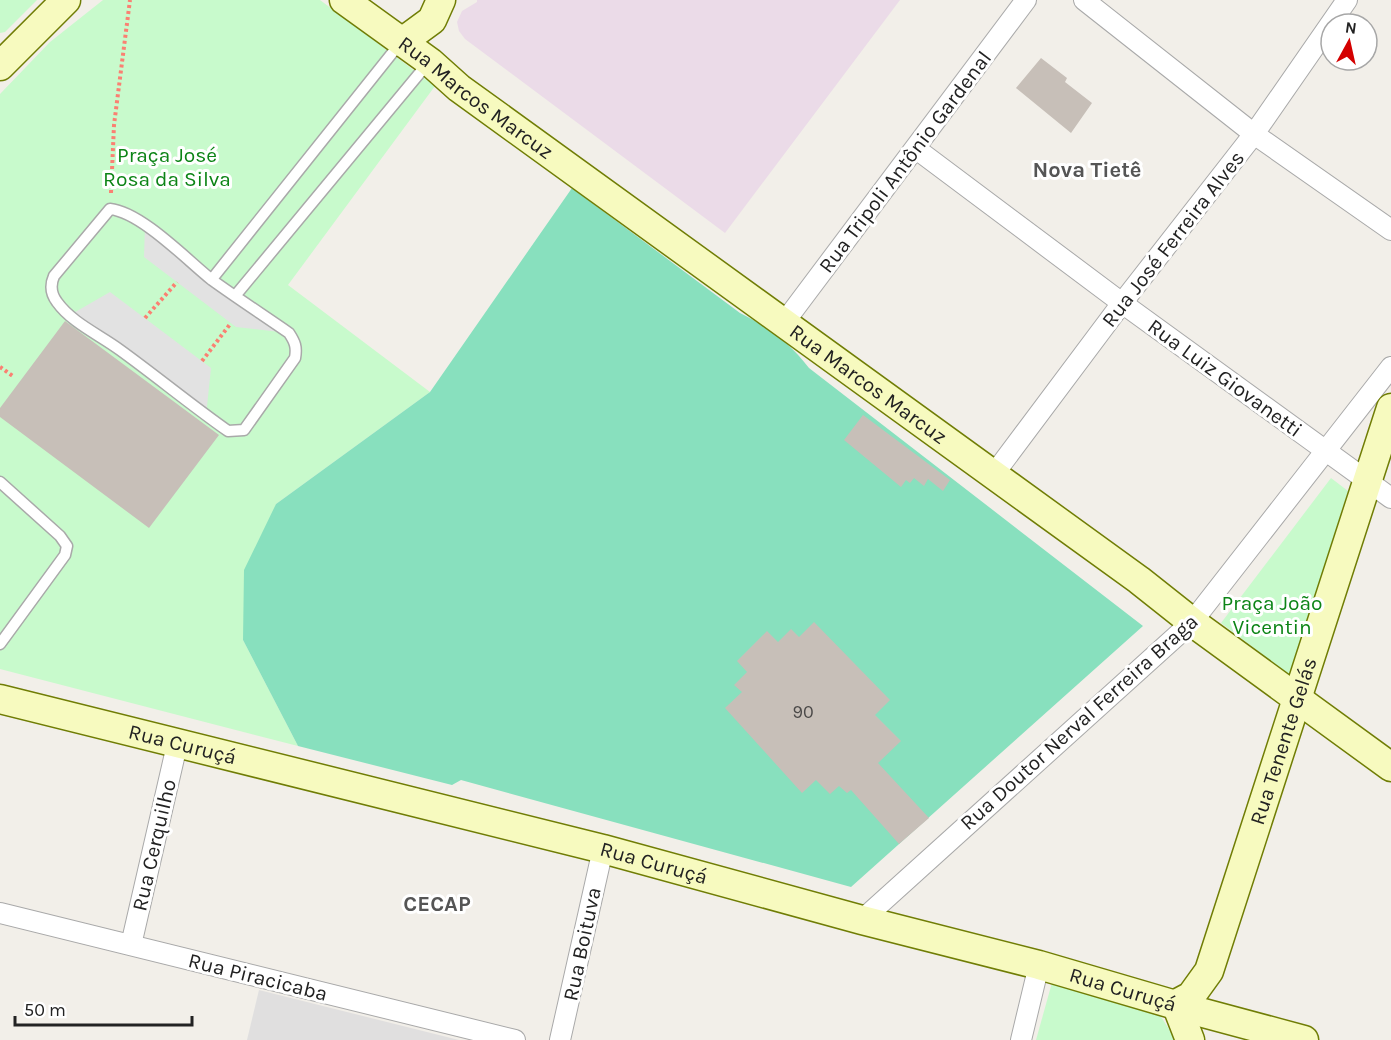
<svg xmlns="http://www.w3.org/2000/svg" width="1391" height="1040" font-family="Karla,sans-serif">
	<style>
		.residential { fill: #e0dfdf }
		.industrial { fill: #ebdbe8 }
		.park { fill: #c8facc }
		.pitch { fill: #88e0be }
		.parking { fill: #e2e2e2 }
		.building { fill: #c7bfb8 }
		.lines { fill: none; stroke-linecap: round; stroke-linejoin: round }
		.lane-casing { stroke: #a9a9a9; stroke-width: 13 }
		.street-casing { stroke: #a9a9a9; stroke-width: 22 }
		.secondary-casing { stroke: #707d05; stroke-width: 31 }
		.path { stroke: #fa8072; stroke-width: 4; stroke-dasharray: 3 3; stroke-linecap: butt }
		.lane { stroke: #fff; stroke-width: 10 }
		.street { stroke: #fff; stroke-width: 20 }
		.secondary { stroke: #f7fabf; stroke-width: 28 }
		.labels { text-anchor: middle; stroke-width: 6; stroke-linejoin: round; paint-order: stroke }
		.number-label { font-size: 18px; fill: #4b4948 }
		.street-label { font-size: 21px; fill: #222; stroke: #fff }
		.park-label { font-size: 21px; fill: #0c8416; stroke: #fff }
		.neighbourhood-label { font-size: 22px; font-weight: bold; fill: #555; stroke: #fff }
	</style>
	<rect width="100%" height="100%" fill="#f2efe9"/>
	<path class="residential" d="M259,990L459,1040H247Z"/>
	<path class="industrial" d="M477,0H900L725,233L465,39L459,31L457,22L462,11L477,2Z"/>
	<path class="park" d="M0,0H37L5,32L0,33Z
		M103,0H320L435,86L288,285L430,392L276,504L243,640L298,746L0,669V94L50,42Z
		M1331,478L1348,491L1290,675L1221,623Z
		M1053,979L1158,1012L1176,1040H1036Z"/>
	<path class="pitch" d="M572,188L740,313C768,327 790,343 809,368L1143,626L851,887L461,780L452,785L298,746L243,640L244,570L276,504L430,392Z"/>
	<path class="parking" d="M145,225L289,333L236,327L144,257Z
		M110,292L211,368L206,416L70,315Z"/>
	<path class="building" d="M1041,58L1067,78L1065,82L1092,103L1071,133L1016,88Z
		M65,321L219,435L149,528L0,417V408Z
		M863,415L950,480L943,491L928,479L924,486L914,478L910,483L906,480L901,487L844,440Z
		M814,622L890,700L875,715L901,741L878,763L929,818L899,844L851,790L847,793L839,786L830,794L816,780L802,793L725,708L742,692L734,685L747,672L737,661L767,631L778,642L791,629L799,637Z"/>
	<g class="lines">
		<defs>
			<path id="lane" d="M110,209C141,212 187,260 212,280C237,298 263,315 289,333C295,342 297,347 295,358L244,430L228,431C191,405 156,376 120,350C100,335 72,323 57,302C51,294 50,285 54,276Z
				M212,279L401,42
				M235,296L428,63
				M0,482L60,536L67,546L65,555L0,644"/>
			<path id="street" d="M1084,0L1254,134L1391,230
				M915,148L1122,303L1391,498
				M783,324L1026,0
				M994,474L1122,303L1254,134L1347,0
				M0,913L515,1040
				M862,920L1192,622L1391,367
				M131,945L177,745
				M560,1040L603,849
				M1021,1040L1039,965"/>
			<g id="secondary">
				<path id="s1" d="M344,0L430,62L459,88L1139,580L1192,622L1391,767"/>
				<path d="M402,42L432,20L441,0"/>
				<path d="M0,66L66,0"/>
				<path id="s2" d="M0,699L603,849L862,920L1039,965L1196,1011L1304,1040"/>
				<path id="s3" d="M1190,1040L1176,1004L1191,996L1209,971L1391,408"/>
			</g>
		</defs>
		<use href="#lane" class="lane-casing"/>
		<use href="#street" class="street-casing"/>
		<use href="#secondary" class="secondary-casing"/>
		<path class="path" d="M111,193L114,125L130,0
			M145,318L177,282
			M202,361L231,323
			M0,367L14,377"/>
		<use href="#lane" class="lane"/>
		<use href="#street" class="street"/>
		<use href="#secondary" class="secondary"/>
	</g>
	<g class="labels">
		<g class="number-label">
			<text x="803" y="718">90</text>
		</g>
		<g class="street-label">
			<text dy="7" stroke="none"><textPath href="#s1" startOffset="164">Rua Marcos Marcuz</textPath></text>
			<text transform="translate(905 162) rotate(-53)" y="7">Rua Tripoli Antônio Gardenal</text>
			<text transform="translate(1173 239) rotate(-52)" y="7">Rua José Ferreira Alves</text>
			<text transform="translate(1225 378) rotate(36)" y="7">Rua Luiz Giovanetti</text>
			<text dy="7" stroke="none"><textPath href="#s1" startOffset="650">Rua Marcos Marcuz</textPath></text>
			<text transform="translate(1079 722) rotate(-42)" y="7">Rua Doutor Nerval Ferreira Braga</text>
			<text dy="7" stroke="none"><textPath href="#s3" startOffset="328">Rua Tenente Gelás</textPath></text>
			<text dy="7" stroke="none"><textPath href="#s2" startOffset="188">Rua Curuçá</textPath></text>
			<text transform="translate(154 845) rotate(-77)" y="7">Rua Cerquilho</text>
			<text dy="7" stroke="none"><textPath href="#s2" startOffset="674">Rua Curuçá</textPath></text>
			<text transform="translate(582 944) rotate(-78)" y="7">Rua Boituva</text>
			<text transform="translate(258 977) rotate(14)" y="7">Rua Piracicaba</text>
			<text dy="7" stroke="none"><textPath href="#s2" startOffset="1160">Rua Curuçá</textPath></text>
		</g>
		<g class="park-label">
			<text x="167" y="162">Praça José<tspan x="167" dy="24">Rosa da Silva</tspan></text>
			<text x="1272" y="610">Praça João<tspan x="1272" dy="24">Vicentin</tspan></text>
		</g>
		<g class="neighbourhood-label">
			<text x="1087" y="177">Nova Tietê</text>
			<text x="437" y="911">CECAP</text>
		</g>
	</g>
	<g transform="translate(1349 42) rotate(8)"><circle r="28" fill="#ffffff" stroke="#a7a7a7" stroke-width="1.5"/>
	<path d="M0-4.5L10 22L0 15L-10 22Z" fill="#d40000"/>
	<text y="-9" font-size="16" font-weight="bold" text-anchor="middle" fill="#222222">N</text>
	</g>
	<path d="M15 1016v9h177v-9" fill="none" stroke="#222222" stroke-width="3"/>
	<text x="24" y="1016" font-size="18" fill="#222222" stroke="#ffffff" stroke-width="4.5" paint-order="stroke">50 m</text>
</svg>
